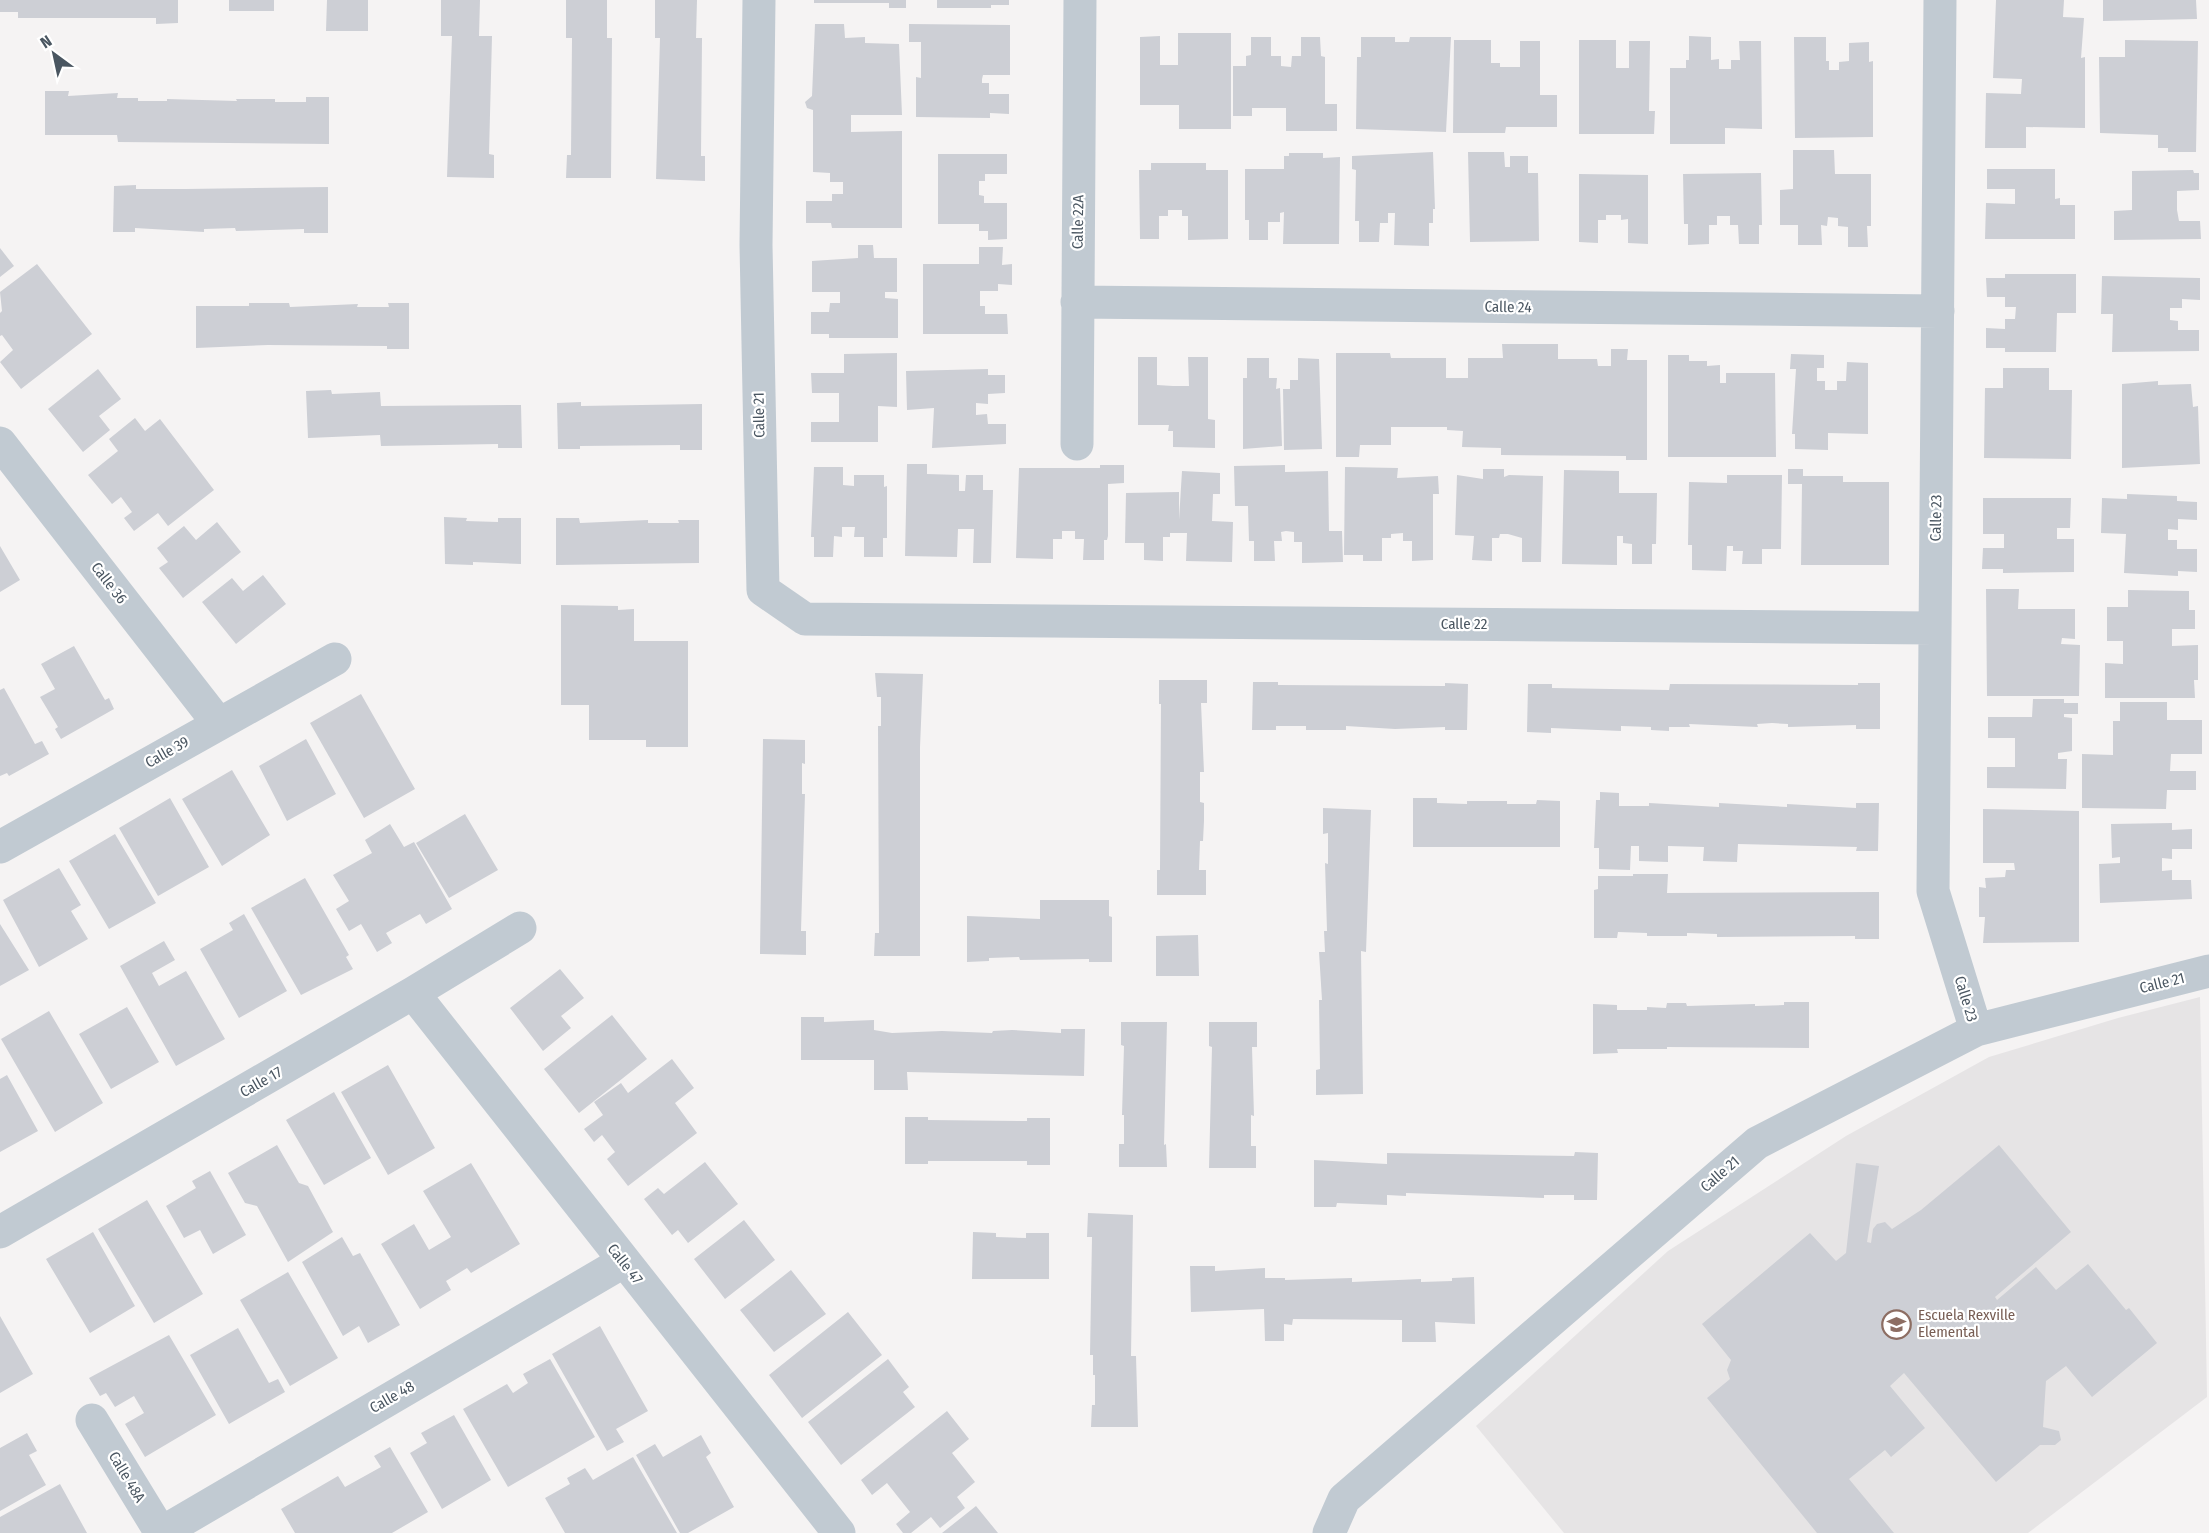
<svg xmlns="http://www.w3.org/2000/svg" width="2209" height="1533" font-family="'Fira Sans Condensed',sans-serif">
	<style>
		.education { fill: #e6e4e5 }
		.building { fill: #cdcfd5 }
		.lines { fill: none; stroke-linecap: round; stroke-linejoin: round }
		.minor { stroke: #c1cad2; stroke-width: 33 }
		.labels { text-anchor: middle; stroke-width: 4.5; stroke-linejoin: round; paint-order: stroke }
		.street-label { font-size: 15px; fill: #4a5661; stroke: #fff }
		.education-label { font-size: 15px; fill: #785e54; stroke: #fff; text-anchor: start }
	</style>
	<rect width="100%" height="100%" fill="#f5f3f3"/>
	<path class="education" d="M2200,997L2207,1397L2028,1533H1564L1476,1426L1668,1251L1846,1136L1989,1057L2118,1018Z"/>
	<path class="building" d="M0,0H178V23L156,24V18H18V12H0Z
		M229,0H274V11H229Z
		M327,0H368V31H326Z
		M441,0H480L479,36H492L489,154L494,155V178L447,177L452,36H441Z
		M566,0H607V38H612L611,178H566L567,155H571L572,38H566Z
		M655,0H697L696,38H702L701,156H705V181L656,179L660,38H655Z
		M814,0H906V8H889V3H814Z
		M937,0H1009V5H991V8H937Z
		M1996,0H2064L2063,17L2084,18L2081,58L2085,57V128L2026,127V148H1985L1986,93L2021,94L2022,79L1993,78Z
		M2103,0H2196L2197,19L2103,21Z
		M815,24H844L845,38L865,37V43L899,44L902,115H851V132L902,131V228H832L831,223H806V201H832V194H843V182H830V173L813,172V110L807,108L805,102L812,96Z
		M909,24L1010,25V75H983L982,79V83H989V94H1009V114L990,113V118L916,117V77L921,78V42H909Z
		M1178,33H1231V129H1179V105H1140V37L1160,36V65H1178Z
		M1689,36L1711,37V60L1719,59V69H1731V60H1740L1739,41H1761L1762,129L1725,128V144H1670V68H1686V60H1689Z
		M1251,37H1271V56H1281V66L1291,67L1292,56H1301V37H1320L1321,56L1325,57V104H1337V131H1286V108H1252V116H1233V66H1246V56L1251,55Z
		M1361,37H1395V42H1409L1410,37H1451L1446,132L1356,129L1357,57H1361Z
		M1794,37H1826V61H1829V70H1839V62L1849,61V43L1869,42V62L1873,61V137L1795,138Z
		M1454,40H1491V63H1500V67H1520V41H1540V95H1557V127H1506L1505,133H1453Z
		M1579,40H1616V68H1629V41H1650L1649,111H1655L1654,134H1579Z
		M2125,40L2198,41L2196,152H2168V148H2158V135L2100,133L2099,57H2125Z
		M45,91H69L68,96L118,93L117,98H138V101H167V99L237,101L236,99H275V102H306V97H329V144L118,142L117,135H45Z
		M1793,150H1834L1835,174H1871V226H1867L1868,247H1848V227L1838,226V218L1828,217L1827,226L1821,225L1822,245H1798V225H1780V190L1793,189Z
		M1433,152L1435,209H1433V223H1429V246L1394,245L1395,213H1388V223H1380L1379,242H1359V221H1355L1356,170L1352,169V156Z
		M1468,152H1504L1505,167H1510V156H1528V173H1538L1539,241L1470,242Z
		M1289,153H1323V158L1340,157L1339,244H1283L1284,212L1280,213V222H1268V240H1249V220H1245V169H1284V156H1289Z
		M938,154H1007V174H985V181H979V195L984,196V203H1007V239L988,240V231H979V224H938Z
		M1151,163H1206V170H1228V239L1188,240V216H1182V210H1168V216H1159V239H1140L1139,170H1151Z
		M1987,169H2055V199L2060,198V205H2075V239H1985L1986,203L2015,204V189H1987Z
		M2193,170L2194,173H2199V190L2177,191V210L2179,221H2200L2201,239L2114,240V211L2132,210V171Z
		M1761,173L1762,225H1759V244H1739L1738,225H1730V216H1717V225H1709V244L1688,245V224H1684L1683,174Z
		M1579,174L1648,175V244L1628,243V219L1621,220V215H1606V220H1598V243L1579,242Z
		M136,185V189H186L328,187V233H304V229L236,231L235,228L204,229V232L135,228V232H113L114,186Z
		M858,245H873L874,258H897V292H885V298L898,299V338H829V334H811V312H829L830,303H840V292H812V261L858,258Z
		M979,247H1003L1002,265L1012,264V285L998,284V291H980V306H985V314H1007L1008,334H923V264H979Z
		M0,248L14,266L0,277Z
		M37,264L92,334L21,389L0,362L13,350L2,335L0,336V313L2,311L0,292Z
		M2005,274H2076V313H2057L2056,352H2005V348H1986V328L2005,329V319H2015L2016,307H2005V297H1987L1986,278H2005Z
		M2102,276L2200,278V300L2182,299V308H2170V320L2178,321V330H2199V351L2112,352L2113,314H2101Z
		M249,303H289L290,307L358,304L357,307H389L388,303H409V349H387V346L268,345L196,348V306H249Z
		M1502,344H1558V359H1597L1598,366H1611V349H1628L1627,360H1647V460H1626V456L1501,455V448L1462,447L1463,431L1447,430V427H1391V445H1360L1359,457H1336V353H1390L1391,358H1446V378H1468V358H1503Z
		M897,353V407L878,406V442H811V422H839V393H812L811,373H844V354Z
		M1791,354L1824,355V368H1817V381H1825V390H1837V381H1846L1847,362L1868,363V434L1828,433V450L1795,449V434H1792L1796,369H1790Z
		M1668,355H1689V361H1707V366L1720,365V383H1726V373H1775L1776,457H1668Z
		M1138,357H1157V385L1173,386H1189L1188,357H1208V419L1215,420V448L1173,447V431H1168L1169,425H1138Z
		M1247,358H1269V378H1277L1276,389L1280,388L1282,446L1243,449V378H1247Z
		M1298,358L1319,359L1322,449L1284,450L1283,389H1290V380H1298Z
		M2003,368H2049V390H2072L2071,459L1984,458L1985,388H2003Z
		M98,369L121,399L99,416L110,430L83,452L48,409Z
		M988,369V375H1005V393L988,394V404L976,403V415L987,414L988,424H1006V444L932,448L934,408L907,410L906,371Z
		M2158,381V385L2191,384L2193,407L2198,406L2200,464L2122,468V384Z
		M331,390L332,394L380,392L381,406L521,405L522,448H498V444L381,446L380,435L308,438L306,391Z
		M581,402V406L702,404V450H680V445L580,446V449H558L557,403Z
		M135,418L145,431L160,419L214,490L168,526L158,513L134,531L124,518L132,512L121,497L112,504L88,475L118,451L109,439Z
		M907,464H927V474L959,475V491H965L966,475H983V490H993L991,563H973L974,529H958L957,557L905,556Z
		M1100,465H1124V483L1108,484V536L1107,540H1104V560H1083L1084,539H1075V531H1062V539H1053V559L1016,558L1019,468H1100Z
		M1285,465V472L1328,471L1329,531H1342L1343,562L1302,563V542H1294V532L1286,531L1281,532L1282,541H1274L1275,561H1254V541H1249L1248,506H1235L1234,466Z
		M814,467H843V485L854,486V475H884V487L887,486V538H883V557H864V537H854L855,527H842V537L834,536L833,557H814V537H811Z
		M1345,467L1398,468L1397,478L1438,476L1439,494H1433V560L1412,561V541H1403V533L1391,534V538H1382V561H1363V555H1344Z
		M1483,469H1504V477L1509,475L1543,476L1541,562H1522V538L1508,534H1500L1499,538H1492V561L1472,560L1474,536L1455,535L1457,475L1483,479Z
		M1788,469H1803V476H1843V482H1889V565H1801L1802,484H1788Z
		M1564,470L1619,471V493H1657L1656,544H1652V564H1632V544L1623,543V536H1617V565L1562,564Z
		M1182,471L1220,473V494H1213L1212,521L1233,522L1232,562L1186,561L1187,533H1170V537H1163V561L1144,560V543H1125L1126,493L1179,492V520Z
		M1727,475H1782L1781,549H1762V564H1742L1743,551H1733V546H1727L1726,571L1692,570V545H1688L1689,482L1727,483Z
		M2127,494L2177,496V501L2197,502V520L2178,519V530L2168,529V540H2177V549H2197V572L2178,571V576L2124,573L2126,534L2101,533L2102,498L2127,499Z
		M1983,498H2071L2070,528H2057V539H2074V572L2003,573V569H1982L1983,548H2004V534H1983Z
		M444,517L467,518L466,521L498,522V518H521V564L473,562V565L445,564Z
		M556,518H579L580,523L648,520V523H679L678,520H699V563L556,565Z
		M217,522L241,552L183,598L159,568L168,562L157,548L184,526L196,540Z
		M0,546L20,580L0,592Z
		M263,575L286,604L236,644L202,602L232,578L243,591Z
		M1986,589H2019L2018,609H2075V639L2062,638L2061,644L2080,645L2079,696H1987Z
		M2128,590L2189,591V610H2195V629H2172V646L2198,645V680H2194L2195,698H2105V663L2123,664V641H2107V607H2128Z
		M561,605L618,606V610L634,609V641H688V747H646V740H589V705H561Z
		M74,646L105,700L109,698L114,709L61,739L55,729L58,727L40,697L55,689L41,664Z
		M875,673L923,674L920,747V956H874L875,933H879L878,726H881V697H877Z
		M1159,680H1207V703H1201L1204,772H1200V802L1204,803V821L1203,841H1200L1199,870H1206V895H1157V870H1160L1161,704H1159Z
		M1253,682H1278V685L1445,686V683L1468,684L1467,730H1445V727L1395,729L1346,726V730H1306V726H1276V730H1252Z
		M1858,683H1880V729H1856V725L1788,727V724L1772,723L1757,724L1758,727L1689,724L1690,727H1669V731L1651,730V727L1621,726V731L1551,728V733L1527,732L1528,684H1552V688L1669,690L1670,684L1858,685Z
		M4,688L35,744L42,741L49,754L9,776L7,773L0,776V690Z
		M361,694L415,789L364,818L310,723Z
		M2033,699H2064V703H2078V714H2064V717L2072,718V751L2058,753V759H2067L2066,789L1987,788V767H2015V738H1988V717H2032Z
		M2120,702H2167V720H2202V754H2171L2170,771H2196V790H2167L2166,809L2082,808V754L2113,755V721H2120Z
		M306,739L336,794L287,821L259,766Z
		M763,739L805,740V764L802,763V794H805L801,931H806V955L760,954Z
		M232,770L270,835L222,866L182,799Z
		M1600,792L1619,793V806H1649V803L1719,807V803L1787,807V804L1856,808V803H1879L1878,851H1856L1857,847L1738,844L1737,862L1703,861L1704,847L1668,846V862L1639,861V846H1631L1630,870L1599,869V848H1594L1596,800H1600Z
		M170,798L209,867L158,896L119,828Z
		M1413,798H1437V803L1467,804V801H1507V804H1536L1537,800L1560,801V847H1413Z
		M1323,808L1371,810L1366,952L1361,951L1363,1094L1316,1095V1070L1320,1069L1319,1000H1322L1319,952H1325L1324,931H1327L1325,863L1328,864V833L1323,834Z
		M1983,809L2079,811V942L1983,943L1985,917H1979V887L1986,888L1985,878L2005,877L2006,870H2015L2014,863H1983Z
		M465,814L498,870L449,898L416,843Z
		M2172,823V830L2192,829V849H2172V859L2162,858V871L2172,870V880H2191L2192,899L2100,903L2099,864L2120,863V857L2112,858L2111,824Z
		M390,824L404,847L414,842L452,909L426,924L420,914L386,933L392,943L377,952L361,924L349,931L336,909L349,901L333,875L372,853L365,840Z
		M115,834L156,903L109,929L69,861Z
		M59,868L81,905L71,911L88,939L39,967L3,900Z
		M1633,874H1668L1667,893L1879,892V939H1855V936L1717,937V934L1687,933V936H1647V933L1618,932L1617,938H1594V890L1598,889V876H1633Z
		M305,878L349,955L346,957L353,969L301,995L251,908Z
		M1040,900H1109V916L1112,917V962H1089V959L1020,960L1019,957L989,958V961L967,962V916L1040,919Z
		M244,914L287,991L239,1018L200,949L233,930L229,923Z
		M0,924L29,970L0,986Z
		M1198,935L1199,976H1156V936Z
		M164,941L175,960L152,973L159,986L186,971L225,1039L176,1066L120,966Z
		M560,969L584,998L561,1016L571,1028L543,1051L510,1008Z
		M1784,1002H1809V1048L1667,1047V1049H1617L1618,1053L1593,1054V1004L1617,1005V1010H1647V1007L1666,1008L1667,1003H1686L1687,1006L1755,1004V1006L1784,1005Z
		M127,1007L159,1062L111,1089L79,1034Z
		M49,1011L103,1103L55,1132L1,1039Z
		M612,1015L647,1059L579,1113L544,1069Z
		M801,1017H824V1022L874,1020V1030L892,1033L942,1031L992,1033L993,1031L1012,1030L1061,1033V1029H1085L1084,1076L907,1072L908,1090H874V1060H801Z
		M1121,1022H1167L1164,1145L1166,1144L1167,1167H1119V1144H1124V1115H1122L1124,1046L1121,1045Z
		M1209,1022H1257V1047H1252L1254,1116L1251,1115V1146H1256V1168H1209L1212,1047L1209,1046Z
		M672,1059L694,1088L675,1103L697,1133L628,1186L607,1159L615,1152L602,1135L594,1142L584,1129L603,1115L594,1102L621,1083L628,1093Z
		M388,1065L435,1148L388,1175L341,1092Z
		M7,1075L38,1131L0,1152V1079Z
		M334,1092L371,1158L324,1185L286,1120Z
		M905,1117H928V1120L1027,1121V1118H1050V1165H1027V1161H928V1164H905Z
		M277,1145L299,1183L308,1186L333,1232L288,1262L257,1206L245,1203L228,1173Z
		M1999,1145L2071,1232L1995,1297L1997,1300L2036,1267L2056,1290L2088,1264L2126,1310L2129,1308L2157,1343L2092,1397L2066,1366L2046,1381L2043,1427L2059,1431L2061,1440L2055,1445H2040L1996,1482L1904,1373L1890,1386L1925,1428L1891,1457L1885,1450L1849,1479L1894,1533H1817L1707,1398L1730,1379L1727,1370L1731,1360L1702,1324L1810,1233L1836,1261L1846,1253L1856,1163L1879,1166L1867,1242L1871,1243L1873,1229L1877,1224L1885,1222L1892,1229L1921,1210Z
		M1575,1152L1598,1153L1597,1200H1574V1195H1544V1198L1406,1193V1196L1387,1195V1205L1337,1203L1336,1207H1314V1160L1387,1164V1153L1574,1156Z
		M705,1162L738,1204L688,1243L678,1230L672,1235L644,1199L658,1188L664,1194Z
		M471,1163L520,1244L471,1273L467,1268L446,1281L451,1290L420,1309L381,1244L414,1224L429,1250L451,1237L423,1191Z
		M210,1171L246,1235L213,1254L200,1230L184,1238L166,1206L196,1188L192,1181Z
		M147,1200L203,1294L154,1323L98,1229Z
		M1088,1213L1133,1215L1131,1356H1136L1138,1427H1091L1092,1405H1095V1375H1093V1355H1090L1092,1237H1087Z
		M744,1220L775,1260L725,1299L694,1259Z
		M93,1232L135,1306L90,1333L46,1259Z
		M973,1232L996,1233V1237L1026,1238V1233H1049V1279H972Z
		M342,1237L353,1256L360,1253L400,1325L368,1343L359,1326L343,1336L302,1262Z
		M1190,1266H1215V1271L1265,1268V1278H1285V1280L1352,1278V1282L1421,1279V1282L1452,1281V1278L1474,1277L1475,1324L1435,1322L1436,1342H1402V1320L1293,1319L1292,1325L1284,1324V1341H1265L1264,1309L1191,1312Z
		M791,1270L826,1314L774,1352L740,1310Z
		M288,1272L338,1358L290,1386L240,1300Z
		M848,1312L882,1355L802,1418L769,1375Z
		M0,1316L33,1374L0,1393Z
		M600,1326L648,1411L616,1429L624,1442L607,1451L552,1354Z
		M238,1328L269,1383L278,1379L285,1392L229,1424L190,1355Z
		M169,1335L216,1415L145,1457L125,1424L144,1413L134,1396L115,1407L106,1393L100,1396L89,1378Z
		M550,1359L595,1437L508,1487L463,1409L507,1384L513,1393L528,1383L523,1374Z
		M888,1359L909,1387L903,1392L915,1407L841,1465L808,1422Z
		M947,1411L969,1439L952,1453L975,1482L957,1497L965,1508L940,1528L931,1517L911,1533H903L896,1524L910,1512L887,1483L872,1495L861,1480Z
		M454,1415L491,1480L442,1509L410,1453L427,1443L421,1433Z
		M27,1433L37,1451L29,1455L46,1485L0,1511V1448Z
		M701,1435L711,1453L706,1457L734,1507L688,1533H680L636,1455L655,1444L663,1457Z
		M390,1447L428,1512L392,1533H295L281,1509L338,1476L345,1487L381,1467L374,1456Z
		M633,1457L677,1533H565L545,1498L570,1484L567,1478L585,1468L593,1480Z
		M60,1484L87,1533H0V1517Z
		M976,1506L998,1533H942Z"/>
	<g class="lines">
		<path class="minor" d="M759,0L756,245L763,590L805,619L1934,628
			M1940,0L1933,891L1976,1030
			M1077,302L1938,311
			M0,443L218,723
			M1077,444L1080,0
			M0,847L335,659
			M413,993L839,1533
			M0,1232L413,993L520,928
			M92,1420L161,1533
			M161,1533L623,1262
			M1329,1533L1344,1499L1757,1143L1976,1030L2209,971"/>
	</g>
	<defs>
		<symbol id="school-ring" viewBox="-11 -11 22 22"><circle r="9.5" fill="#fff" stroke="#8d6e63" stroke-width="1.5"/><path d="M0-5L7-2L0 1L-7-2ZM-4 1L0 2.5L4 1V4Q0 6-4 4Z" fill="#8d6e63"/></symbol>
	</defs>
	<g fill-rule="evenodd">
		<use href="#school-ring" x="1880" y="1308" width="33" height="33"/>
	</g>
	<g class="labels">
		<g class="street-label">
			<text transform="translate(1078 222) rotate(-89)" y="5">Calle 22A</text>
			<text transform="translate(1508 307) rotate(1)" y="5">Calle 24</text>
			<text transform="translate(759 415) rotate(-91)" y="5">Calle 21</text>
			<text transform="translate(1936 518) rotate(-89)" y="5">Calle 23</text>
			<text transform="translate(109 583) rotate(52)" y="5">Calle 36</text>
			<text x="1464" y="629">Calle 22</text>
			<text transform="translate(167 752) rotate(-30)" y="5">Calle 39</text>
			<text transform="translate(2162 983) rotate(-14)" y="5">Calle 21</text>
			<text transform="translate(1966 999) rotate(73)" y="5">Calle 23</text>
			<text transform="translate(261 1082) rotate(-30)" y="5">Calle 17</text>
			<text transform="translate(1720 1174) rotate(-41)" y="5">Calle 21</text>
			<text transform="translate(625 1264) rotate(52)" y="5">Calle 47</text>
			<text transform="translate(392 1397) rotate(-30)" y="5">Calle 48</text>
			<text transform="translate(127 1477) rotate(59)" y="5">Calle 48A</text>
		</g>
		<g class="education-label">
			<text x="1918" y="1320">Escuela Rexville<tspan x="1918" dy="17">Elemental</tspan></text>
		</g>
	</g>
	<g transform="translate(54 54) rotate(327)" stroke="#ffffff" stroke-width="4.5" paint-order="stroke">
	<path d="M0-4.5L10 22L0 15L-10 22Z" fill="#4a5661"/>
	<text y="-9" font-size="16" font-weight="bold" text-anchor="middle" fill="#4a5661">N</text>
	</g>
</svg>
